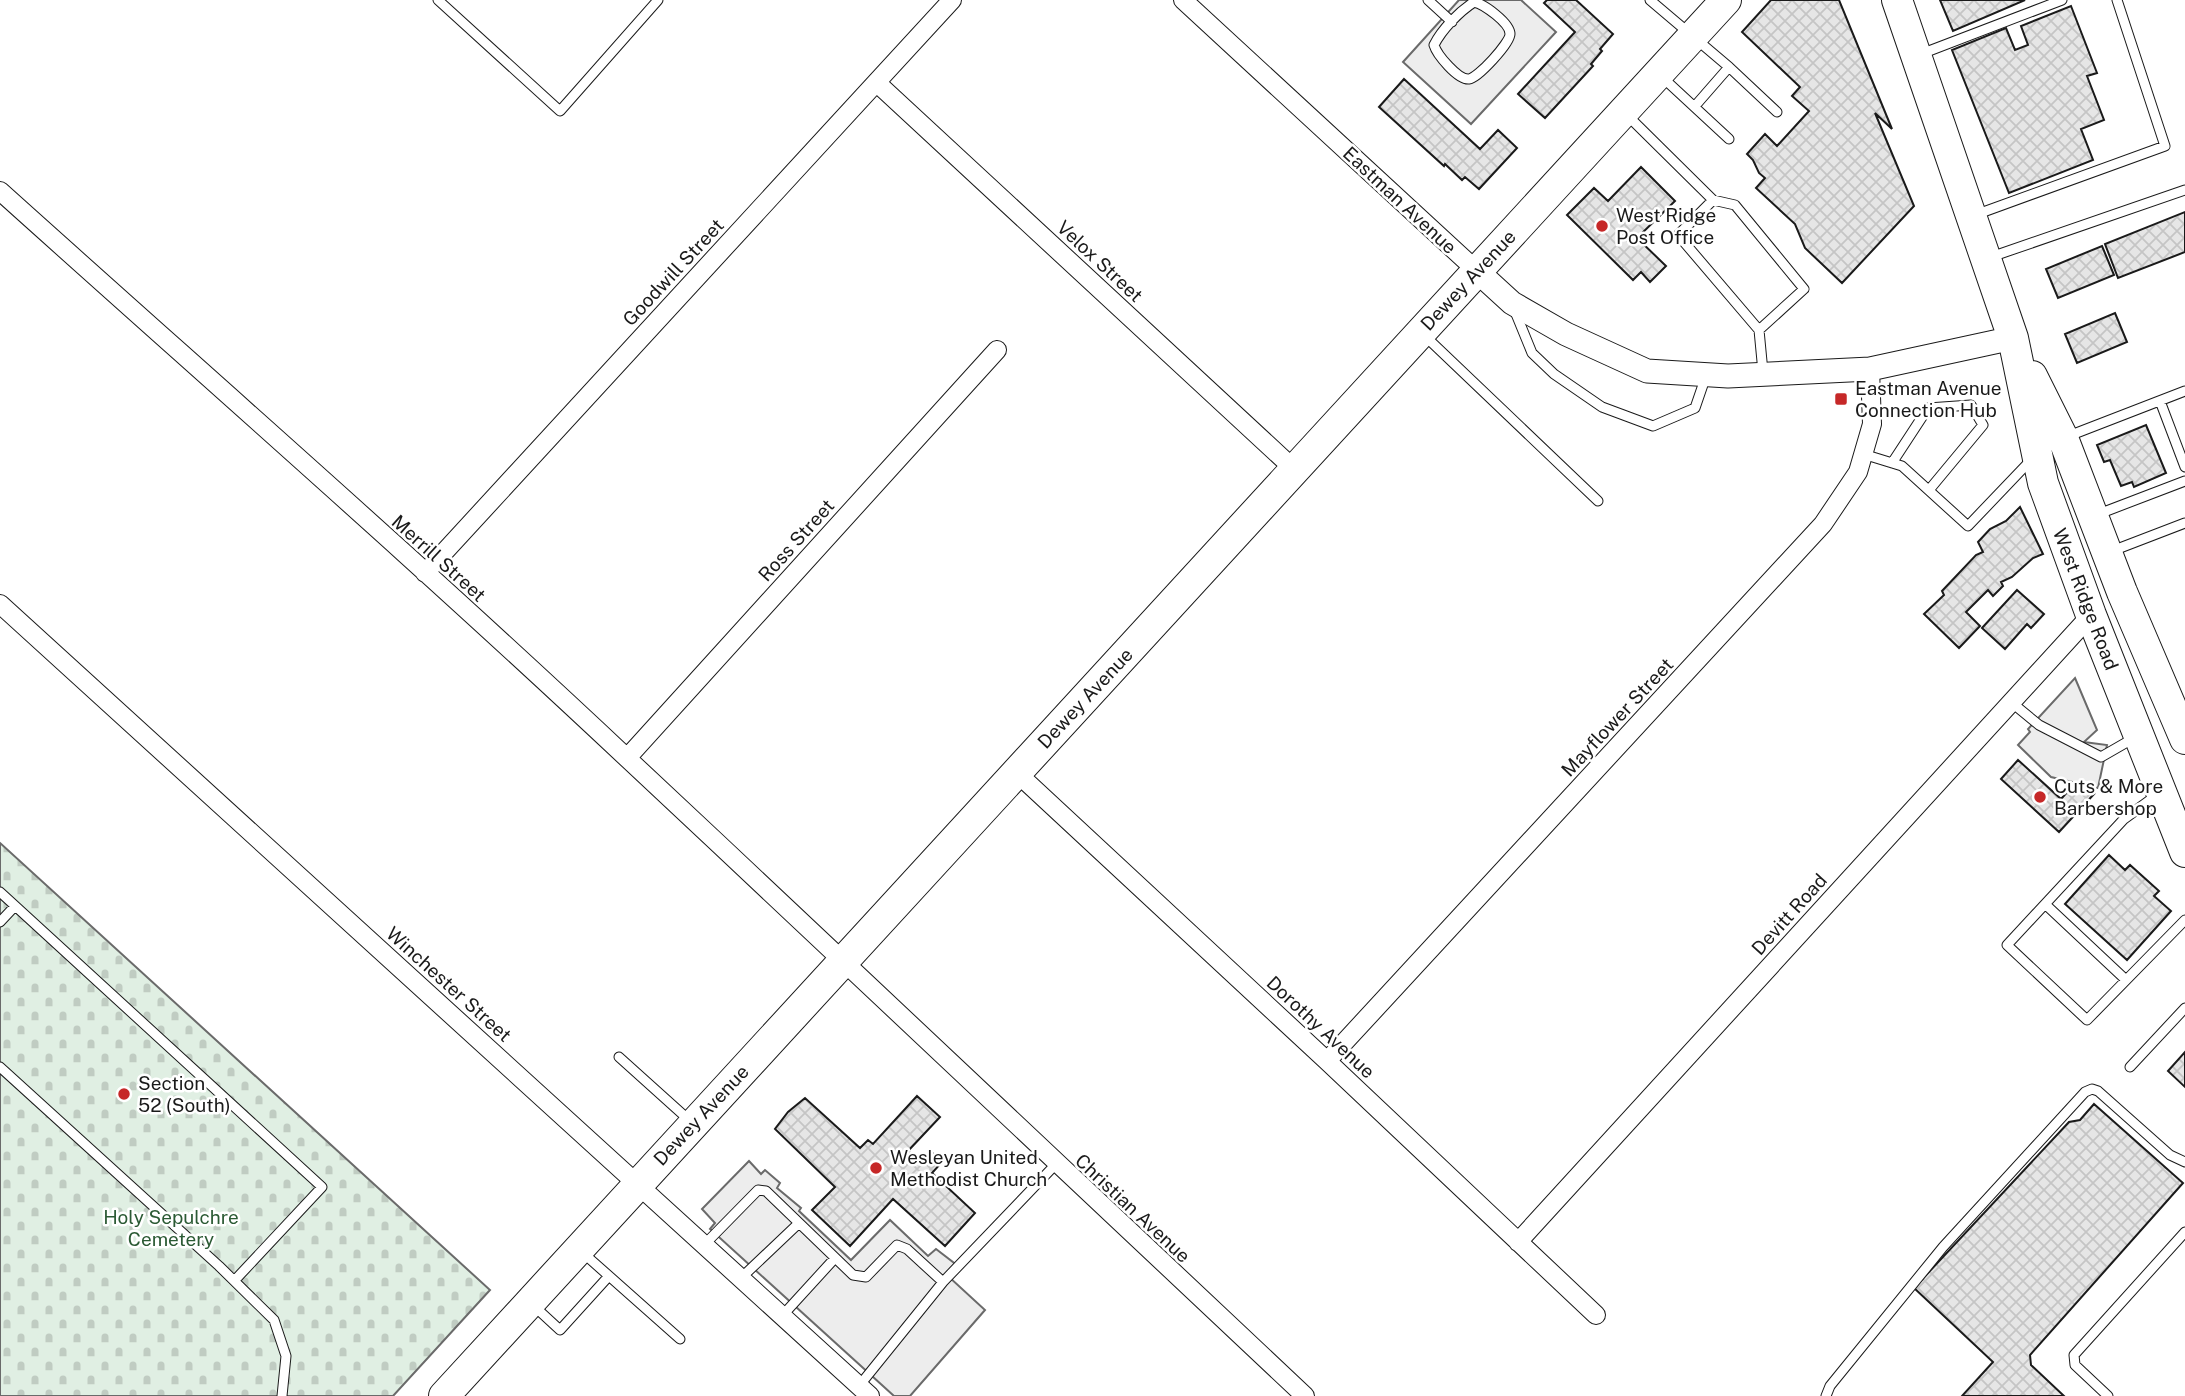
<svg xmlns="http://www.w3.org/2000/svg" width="2185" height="1396" font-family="'Public Sans',sans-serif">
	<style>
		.cemetery { fill: url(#cemetery-stones); stroke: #6a6a6a; stroke-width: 2 }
		.parking { fill: #ededed; stroke: #6a6a6a; stroke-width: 2 }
		.building { fill: url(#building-cross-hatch); stroke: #1a1a1a; stroke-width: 2 }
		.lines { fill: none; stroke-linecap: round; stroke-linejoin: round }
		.service-casing { stroke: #1a1a1a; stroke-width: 11 }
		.minor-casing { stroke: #1a1a1a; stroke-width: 20 }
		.tertiary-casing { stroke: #1a1a1a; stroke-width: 25 }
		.primary-casing { stroke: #1a1a1a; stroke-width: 32 }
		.trunk-casing { stroke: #1a1a1a; stroke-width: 32 }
		.service { stroke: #fff; stroke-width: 9 }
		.minor { stroke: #fff; stroke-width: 18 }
		.tertiary { stroke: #fff; stroke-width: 23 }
		.primary { stroke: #fff; stroke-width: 30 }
		.trunk { stroke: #fff; stroke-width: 30 }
		.poi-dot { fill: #c62828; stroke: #fff; stroke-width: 2.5 }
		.labels { text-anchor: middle; stroke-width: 5; stroke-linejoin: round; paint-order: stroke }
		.street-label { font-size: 19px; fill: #1a1a1a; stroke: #fff }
		.poi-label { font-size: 19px; fill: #1a1a1a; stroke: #fff; text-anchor: start }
		.park-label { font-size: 19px; fill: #2b5a34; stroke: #fff }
	</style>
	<defs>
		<pattern id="cemetery-stones" width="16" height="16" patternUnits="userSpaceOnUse" patternTransform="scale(1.75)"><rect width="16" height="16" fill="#e0efe3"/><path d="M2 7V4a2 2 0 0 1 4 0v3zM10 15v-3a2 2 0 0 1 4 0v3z" fill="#c0ccc2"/></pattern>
		<pattern id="building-cross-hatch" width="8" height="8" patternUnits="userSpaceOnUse" patternTransform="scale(1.75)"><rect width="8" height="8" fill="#e6e6e6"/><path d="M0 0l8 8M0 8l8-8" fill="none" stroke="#c5c5c5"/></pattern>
	</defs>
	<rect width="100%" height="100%" fill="#fff"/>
	<path class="cemetery" d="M0,843L490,1290L393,1396H0Z"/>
	<path class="parking" d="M1459,0H1521L1556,32L1471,124L1403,62Z
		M2075,678L2097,730L2084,742L2107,745L2098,788L2051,777L2018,745L2030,732L2028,729Z
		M749,1161L761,1174L765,1170L780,1183L777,1188L801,1208L799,1211L851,1260L890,1220L928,1256L936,1249L958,1266L949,1277L985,1310L910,1396H894L710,1229L715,1223L702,1209Z"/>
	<path class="building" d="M1547,0H1576L1613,34L1600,49L1602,51L1591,64L1593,66L1545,118L1518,94L1575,32L1544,3Z
		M1771,0H1839L1892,129L1875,113L1914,206L1842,283L1805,248L1795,224L1756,188L1765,178L1759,173L1753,160L1747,154L1765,134L1777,146L1809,111L1792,96L1800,87L1742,32Z
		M1940,0H2025L1953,31Z
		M2071,6L2097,73L2087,76L2104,120L2081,129L2093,160L2009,193L1952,50L2006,28L2015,50L2028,45L2021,26Z
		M1404,79L1480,149L1498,130L1517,148L1479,189L1465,177L1462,180L1445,164L1444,166L1379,107Z
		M1641,167L1675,201L1637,238L1666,266L1650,282L1641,272L1633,280L1567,215L1594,188L1608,201Z
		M2185,212V252L2118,278L2105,244Z
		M2102,246L2114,275L2058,298L2046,269Z
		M2115,313L2127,342L2077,363L2065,334Z
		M2146,425L2166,473L2134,487L2132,482L2121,486L2110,460L2104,462L2097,445Z
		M2020,507L2043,554L2033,558L2012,577L2001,582L2003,586L1993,596L1988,590L1966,612L1980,626L1959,648L1924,614L1944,595L1942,591L1976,555L1983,552L1978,542L1990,529L2006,521Z
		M2017,590L2044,614L2031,628L2027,624L2005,649L1982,628Z
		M2018,760L2061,799L2070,789L2094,794L2059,832L2001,779Z
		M2109,855L2125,870L2130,865L2159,891L2154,896L2171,911L2127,960L2065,904Z
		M2185,1052V1087L2168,1071Z
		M917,1096L940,1117L908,1151L921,1163L931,1152L943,1161L932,1173L975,1213L945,1246L893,1199L850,1246L812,1210L835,1187L775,1129L788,1112L805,1098L860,1148L868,1140L873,1144Z
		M2094,1104L2183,1183L2030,1355L2031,1365L2064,1396H1962L1993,1362L1914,1288L2069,1122L2080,1120Z"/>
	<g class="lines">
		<defs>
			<path id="service" d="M438,0L560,111L658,0
				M1428,0L1452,22
				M1650,0L1729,67L1695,106
				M1474,2C1484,4 1510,23 1510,34C1510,43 1478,78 1469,79C1458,80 1437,55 1434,45C1442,29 1460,11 1474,2Z
				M1921,54L2062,0
				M1729,67L1777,112
				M1661,76L1729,139
				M1627,115L1713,200L1735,205L1804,289L1759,330
				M1713,200L1678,235L1759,330L1763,372
				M1975,215L2165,146L2117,0
				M1988,258L2185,190
				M1514,309L1532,353L1554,374L1602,407L1653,426L1695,408L1706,376
				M1425,336L1598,501
				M2160,401L2185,467
				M2066,437L2185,391
				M1863,454L1902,466L1968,526L2031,460
				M1892,463L1928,408L1971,405L1983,425L1929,490
				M2096,515L2185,481
				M2112,551L2185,523
				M2011,702L2039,725L2101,757L2134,738
				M2157,795L2124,819L2007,945L2087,1020L2185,920
				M0,892L322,1187L235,1280
				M2045,904L2126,980
				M0,922L15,906
				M619,1057L689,1120
				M0,1067L219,1266L274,1320L286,1356L282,1396
				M2130,1067L2185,1008
				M704,1245L758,1190L766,1191L853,1275L866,1277L897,1245L907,1249L943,1282L1056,1164
				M582,1252L680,1339
				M741,1278L799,1223
				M534,1306L560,1330L608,1277
				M782,1316L835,1258
				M859,1386L943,1282
				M1826,1396L1830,1386L1943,1247L2085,1092L2092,1089L2098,1091L2170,1155L2185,1162
				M2108,1396L2075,1365L2074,1355L2185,1232"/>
			<path id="minor" d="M1183,0L1477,271
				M877,83L1295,470
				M0,191C210,380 423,566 629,760C855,971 1078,1185 1305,1396
				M425,573L952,0
				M0,604L870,1396
				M627,758L997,350
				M1016,772L1327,1061L1596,1315
				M1327,1061L1823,524L1858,472L1872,424L1870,369
				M1518,1242L2091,615"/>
			<path id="tertiary" d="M1477,271L1512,303L1566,334L1647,371L1728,376L1870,369L2013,338"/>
			<path id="primary" d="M444,1396L1726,0"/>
			<path id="trunk" d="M1897,0L2013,338L2043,483L2091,615L2185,852
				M2032,376L2063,438L2122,592L2185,739"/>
		</defs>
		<use href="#service" class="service-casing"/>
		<use href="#minor" class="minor-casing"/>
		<use href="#tertiary" class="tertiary-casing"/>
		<use href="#primary" class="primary-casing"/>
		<use href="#trunk" class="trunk-casing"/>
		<use href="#service" class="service"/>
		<use href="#minor" class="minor"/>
		<use href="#tertiary" class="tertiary"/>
		<use href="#primary" class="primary"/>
		<use href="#trunk" class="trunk"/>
	</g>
	<g class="poi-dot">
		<circle cx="1602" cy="226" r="7"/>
		<rect x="1834" y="392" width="14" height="14" rx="3.5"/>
		<circle cx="2040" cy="797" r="7"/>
		<circle cx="124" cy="1094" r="7"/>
		<circle cx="876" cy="1168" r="7"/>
	</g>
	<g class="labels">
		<g class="street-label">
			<text transform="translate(1400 200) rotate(43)" y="7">Eastman Avenue</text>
			<text transform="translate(1100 261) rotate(43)" y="7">Velox Street</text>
			<text transform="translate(673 272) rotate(-47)" y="7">Goodwill Street</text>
			<text transform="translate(1468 280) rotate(-47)" y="7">Dewey Avenue</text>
			<text transform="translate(796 540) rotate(-48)" y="7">Ross Street</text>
			<text transform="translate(439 558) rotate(42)" y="7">Merrill Street</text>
			<text transform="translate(2086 599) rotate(69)" y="7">West Ridge Road</text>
			<text transform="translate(1085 698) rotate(-47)" y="7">Dewey Avenue</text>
			<text transform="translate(1617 717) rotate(-47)" y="7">Mayflower Street</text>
			<text transform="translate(1789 914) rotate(-48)" y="7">Devitt Road</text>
			<text transform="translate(449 984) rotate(42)" y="7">Winchester Street</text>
			<text transform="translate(1321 1027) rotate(43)" y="7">Dorothy Avenue</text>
			<text transform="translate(701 1115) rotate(-47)" y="7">Dewey Avenue</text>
			<text transform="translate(1133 1208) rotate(43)" y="7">Christian Avenue</text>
		</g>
		<g class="poi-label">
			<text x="1616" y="222">West Ridge<tspan x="1616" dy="22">Post Office</tspan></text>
			<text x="1855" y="395">Eastman Avenue<tspan x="1855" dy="22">Connection Hub</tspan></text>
			<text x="2054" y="793">Cuts &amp; More<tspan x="2054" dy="22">Barbershop</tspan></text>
			<text x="138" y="1090">Section<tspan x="138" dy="22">52 (South)</tspan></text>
			<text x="890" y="1164">Wesleyan United<tspan x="890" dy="22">Methodist Church</tspan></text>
		</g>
		<g class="park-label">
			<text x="171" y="1224">Holy Sepulchre<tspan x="171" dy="22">Cemetery</tspan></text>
		</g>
	</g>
</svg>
